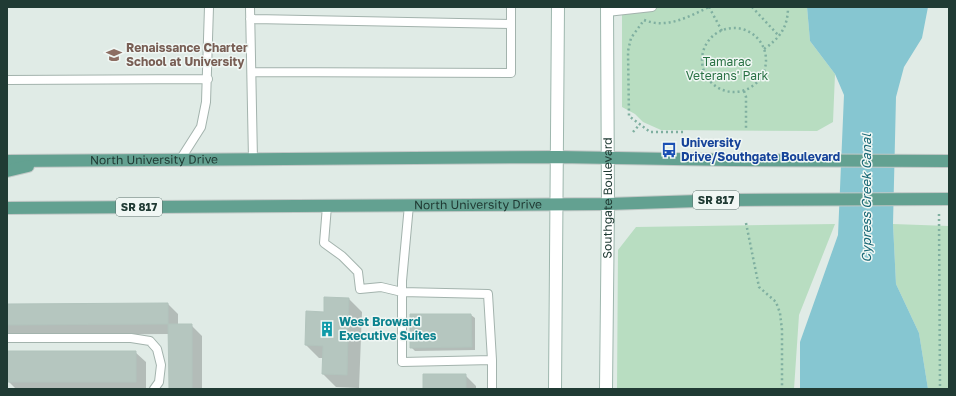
<svg xmlns="http://www.w3.org/2000/svg" width="956" height="396" font-family="'Golos Text',sans-serif">
	<style>
		.green { fill: #b8ddc1 }
		.water { fill: #86c6d1 }
		.shadow { fill: #0003 }
		.building { fill: #b5c6bf; stroke: #b2c4bd }
		.lines { fill: none; stroke-linecap: round; stroke-linejoin: round }
		.lane-casing { stroke: #a3b3ad; stroke-width: 10 }
		.secondary-casing { stroke: #9eb7ae; stroke-width: 14 }
		.primary-casing { stroke: #c1c8c6; stroke-width: 14 }
		.path { stroke: #7fafa0; stroke-width: 2.5; stroke-dasharray: 2 3; stroke-linecap: butt }
		.lane { stroke: #fff; stroke-width: 8 }
		.secondary { stroke: #fff; stroke-width: 12 }
		.primary { stroke: #63a191; stroke-width: 12 }
		.labels { text-anchor: middle; stroke-width: 3; stroke-linejoin: round; paint-order: stroke }
		.shield { fill: #f0f7f4; stroke: #5e736e; stroke-width: 1 }
		.shield-label { font-size: 11px; font-weight: bold; fill: #203b34 }
		.education-label { font-size: 12px; font-weight: bold; fill: #785e54; stroke: #f0f7f4; text-anchor: start }
		.park-label { font-size: 12px; fill: #2a7245; stroke: #f0f7f4 }
		.transit-label { font-size: 12px; font-weight: bold; fill: #164399; stroke: #f0f7f4; text-anchor: start }
		.street-label { font-size: 12px; fill: #203b34; stroke: #f0f7f4 }
		.culture-label { font-size: 12px; font-weight: bold; fill: #0d838f; stroke: #f0f7f4; text-anchor: start }
		.water-label { font-size: 13px; font-style: italic; fill: #1a6977; stroke: #f0f7f4 }
	</style>
	<rect width="100%" height="100%" fill="#e0ebe6"/>
	<path class="green" d="M622,7H807L810,41L835,74L833,122L817,131L661,130L643,122L635,114L622,107Z
		M835,224L799,315L794,389H617L618,250L636,227Z
		M893,224L949,226V389H928L919,333L896,284Z"/>
	<path class="water" d="M807,7H928L922,38L904,67L896,97L893,224L896,284L919,333L928,389H800V342L838,235L844,95L835,74L810,41Z"/>
	<path class="shadow" d="M349,299L362,312L359,388L336,387L323,374L324,358H319L306,345L325,313Z
		M168,304L178,314V325H191L202,336V389H170L169,334L7,335V305Z
		M411,315H471L475,318V350L415,351L411,347Z
		M135,352L146,362V389H16L8,381Z
		M465,375L476,386V389H424Z"/>
	<path class="building" d="M324,297L349,298L347,375L322,374L323,346L305,345L306,311L324,312Z
		M168,303V324L7,325V304Z
		M410,314H471L472,347L410,348Z
		M168,324H192V389H169Z
		M7,351H136V382H7Z
		M423,374H466V389H423Z"/>
	<g class="lines">
		<defs>
			<path id="lane" d="M250,7L253,160
				M607,12L652,7
				M250,19L511,24
				M252,72L511,73V7
				M7,80L208,79
				M180,160L201,127L206,102L209,7
				M327,206L324,243L342,256L358,272L360,289L381,287L402,292L488,294L492,360L402,362V281L409,205
				M7,338H131L150,341L157,349L161,365L159,382L154,389
				M492,360V389"/>
			<g id="secondary">
				<path d="M555,389L558,7"/>
				<path id="s1" d="M606,389L608,204L607,7"/>
			</g>
			<g id="primary">
				<path id="s2" d="M7,161L558,157L731,160L949,161"/>
				<path d="M7,171L28,166"/>
				<path id="s3" d="M7,208L608,204L728,200L949,199"/>
			</g>
		</defs>
		<use href="#lane" class="lane-casing"/>
		<use href="#secondary" class="secondary-casing"/>
		<use href="#primary" class="primary-casing"/>
		<path class="path" d="M709,7L722,31
			M752,7L779,36
			M702 60a32 32 0 1 1 64 0a32 32 0 1 1-64 0Z
			M764,49C780,38 788,27 788,7
			M744,91L746,97V130
			M633,132L640,124
			M683,132H650L629,116L628,51L631,38L644,20C667,29 688,17 709,7
			M939,214L940,389
			M746,223L759,287L776,302L780,313L782,330V389"/>
		<use href="#lane" class="lane"/>
		<use href="#secondary" class="secondary"/>
		<use href="#primary" class="primary"/>
	</g>
	<defs>
		<symbol id="school-bare" viewBox="-9 -9 18 18"><path d="M0-5L7-2L0 1L-7-2ZM-4 1L0 2.5L4 1V4Q0 6-4 4Z" fill="#8d6e63" stroke="#f0f7f4" stroke-width="2.5" paint-order="stroke"/></symbol>
		<symbol id="bus-bare" viewBox="-9 -9 18 18"><path d="M-5-6H5V4H4V6H2V4H-2V6H-4V4H-5ZM-3.5-4V0h7V-4ZM-3.5 1.2v1.5H-2V1.2ZM2 1.2v1.5H3.5V1.2Z" fill="#1a4fb4" stroke="#f0f7f4" stroke-width="2.5" paint-order="stroke"/></symbol>
		<symbol id="building-bare" viewBox="-9 -9 18 18"><path d="M-4-6H4V6H1V3H-1V6H-4ZM-2.5-4.3h1.7v1.8h-1.7ZM.8-4.3h1.7v1.8H.8ZM-2.5-1h1.7V.8h-1.7ZM.8-1h1.7V.8H.8Z" fill="#0f9aa8" stroke="#f0f7f4" stroke-width="2.5" paint-order="stroke"/></symbol>
	</defs>
	<g fill-rule="evenodd">
		<use href="#school-bare" x="103" y="44" width="22" height="22"/>
		<use href="#bus-bare" x="658" y="139" width="22" height="22"/>
		<use href="#building-bare" x="316" y="318" width="22" height="22"/>
	</g>
	<g class="labels">
		<g class="shield">
			<rect x="693" y="191" width="46" height="18" rx="3"/>
			<rect x="116" y="198" width="46" height="18" rx="3"/>
		</g>
		<g class="shield-label">
			<text x="716" y="204">SR 817</text>
			<text x="139" y="211">SR 817</text>
		</g>
		<g class="education-label">
			<text x="126" y="52">Renaissance Charter<tspan x="126" dy="14">School at University</tspan></text>
		</g>
		<g class="park-label">
			<text x="727" y="66">Tamarac<tspan x="727" dy="14">Veterans' Park</tspan></text>
		</g>
		<g class="transit-label">
			<text x="681" y="147">University<tspan x="681" dy="14">Drive/Southgate Boulevard</tspan></text>
		</g>
		<g class="street-label">
			<text dy="4" stroke="none"><textPath href="#s2" startOffset="147">North University Drive</textPath></text>
			<text dy="4" stroke="none"><textPath href="#s1" startOffset="191">Southgate Boulevard</textPath></text>
			<text dy="4" stroke="none"><textPath href="#s3" startOffset="471">North University Drive</textPath></text>
		</g>
		<g class="culture-label">
			<text x="339" y="326">West Broward<tspan x="339" dy="14">Executive Suites</tspan></text>
		</g>
		<g class="water-label">
			<text transform="translate(866 198) rotate(-90)" y="5">Cypress Creek Canal</text>
		</g>
	</g>
	<rect width="956" height="396" fill="none" stroke="#203b34" stroke-width="16"/>
</svg>
